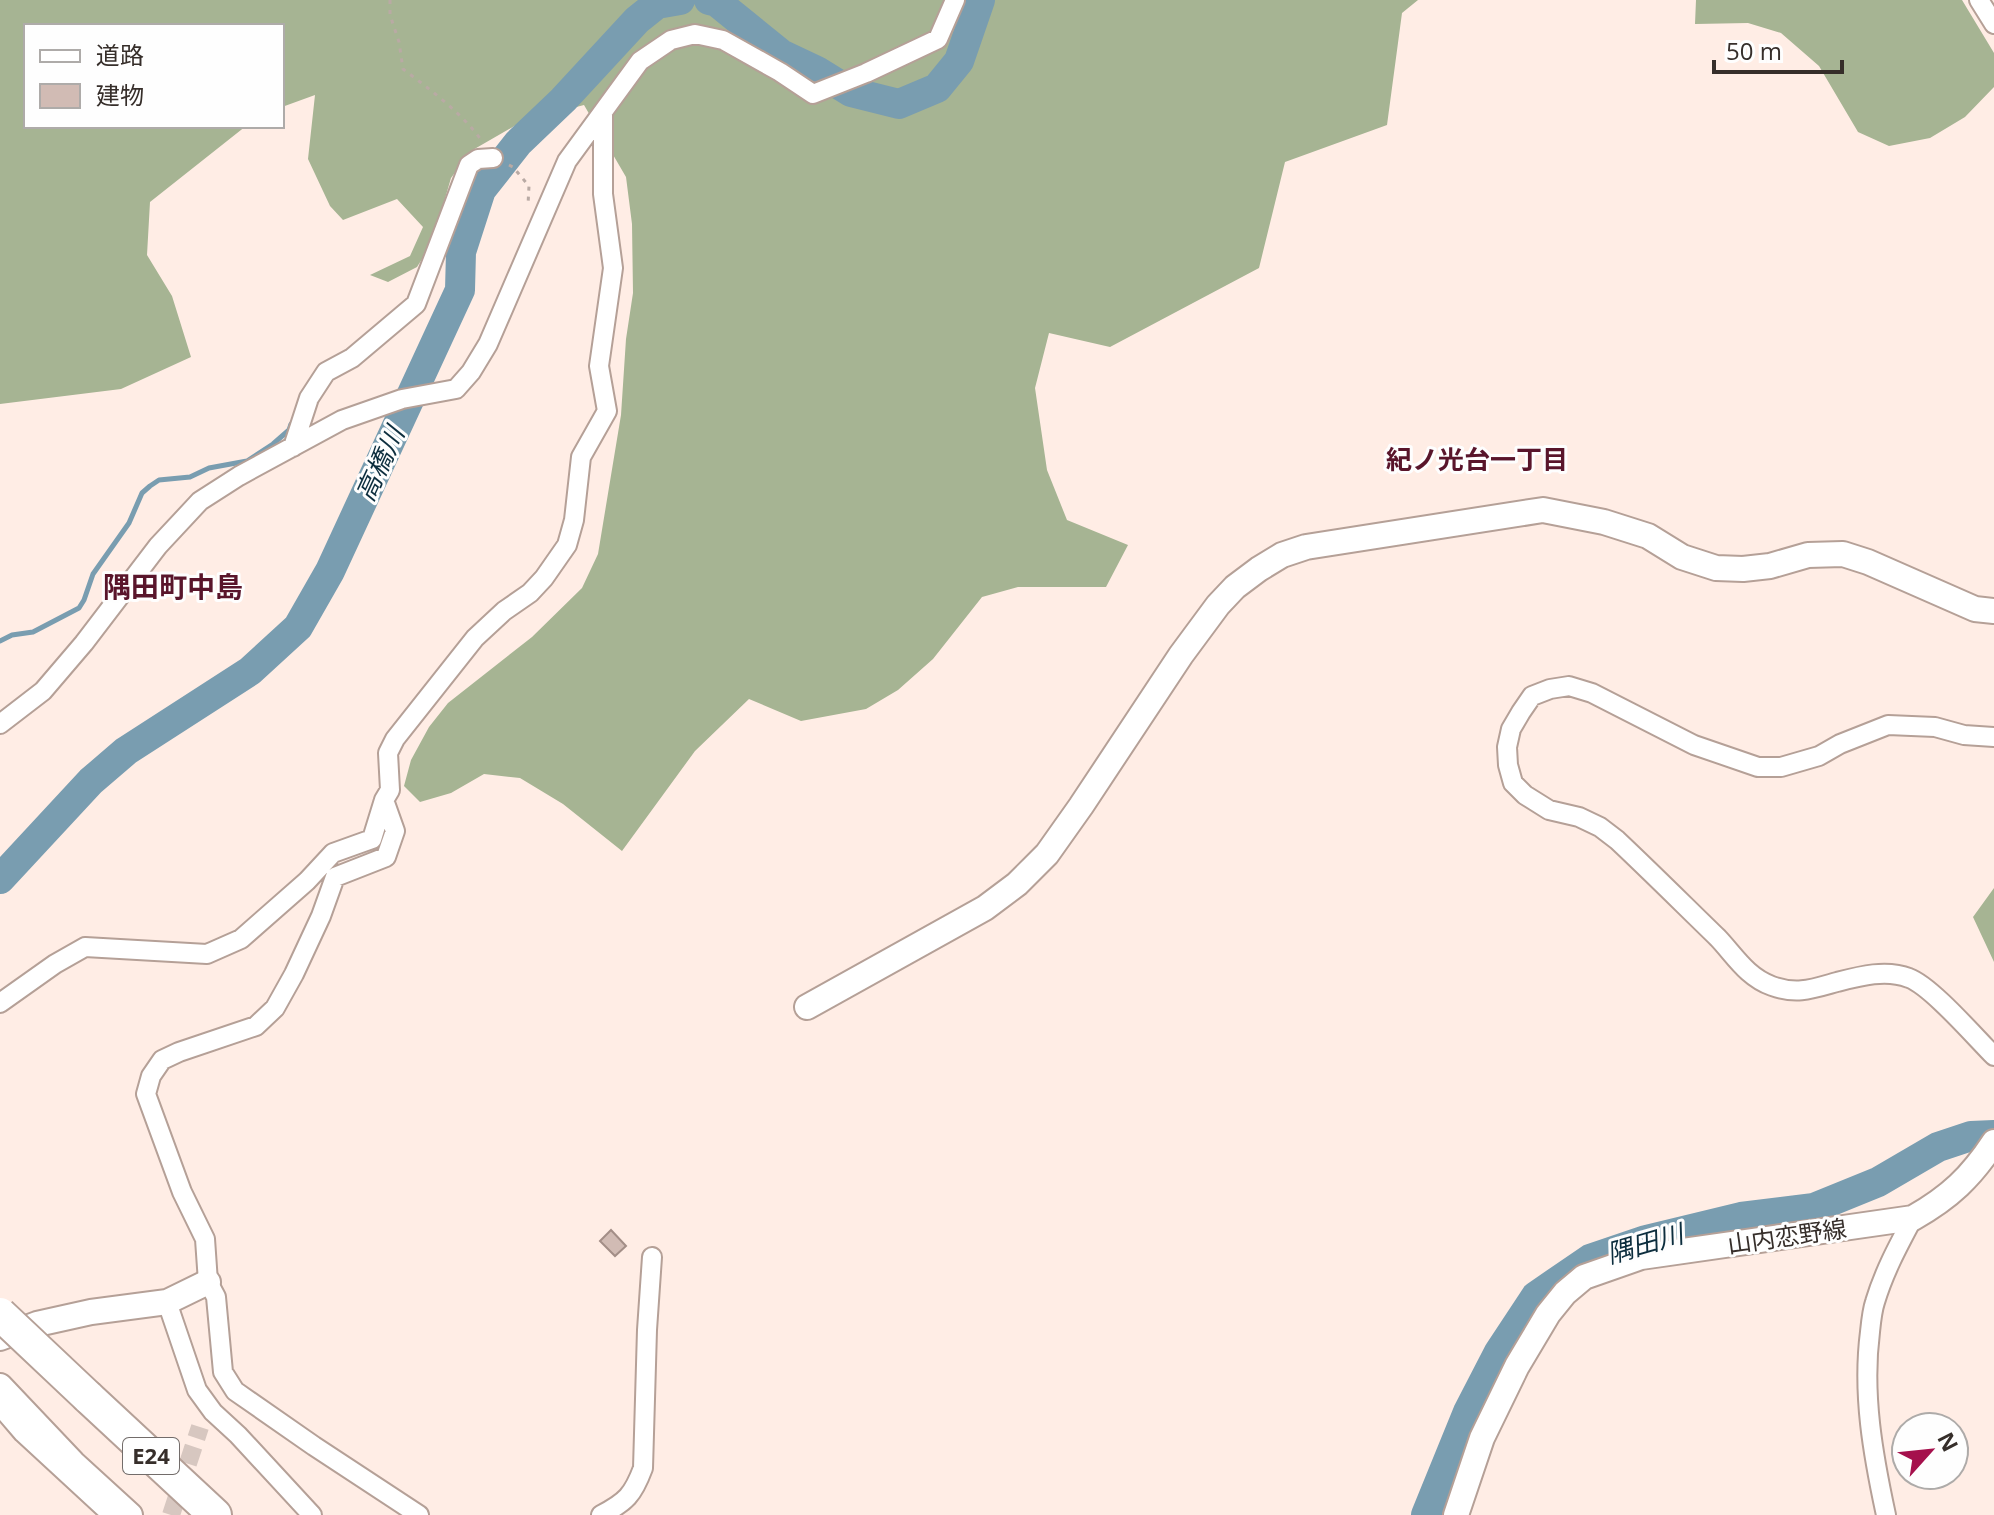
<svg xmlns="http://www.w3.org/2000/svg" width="1994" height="1515" font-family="'Open Sans','Noto Sans JP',sans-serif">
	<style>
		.forest { fill: #a6b493 }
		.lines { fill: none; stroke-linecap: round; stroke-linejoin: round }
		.stream { stroke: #799db0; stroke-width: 5 }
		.river { stroke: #799db0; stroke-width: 30 }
		.building { fill: #d1bbb4; stroke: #a38e87; stroke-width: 2 }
		.street-tunnel { stroke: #d7c7c0; stroke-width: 18; stroke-dasharray: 18 9; stroke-linecap: butt }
		.street-casing { stroke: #b5a097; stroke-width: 22 }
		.secondary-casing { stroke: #b5a097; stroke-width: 28 }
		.highway-casing { stroke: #b5a097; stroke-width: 36 }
		.path { stroke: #b9aaa4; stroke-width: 3; stroke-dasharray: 4 6; stroke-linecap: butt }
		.street { stroke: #fff; stroke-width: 18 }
		.secondary { stroke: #fff; stroke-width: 24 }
		.highway { stroke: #fff; stroke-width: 32 }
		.highway-bridge-casing { stroke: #b5a097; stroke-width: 36; stroke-linecap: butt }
		.highway-bridge { stroke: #fff; stroke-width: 32 }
		.labels { text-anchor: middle; stroke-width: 6; stroke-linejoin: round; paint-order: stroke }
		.shield { fill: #fefefe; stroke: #726c6a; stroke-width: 2 }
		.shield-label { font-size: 22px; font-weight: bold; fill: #362e2a }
		.street-label { font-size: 24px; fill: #362e2a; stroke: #fefefe }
		.neighbourhood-label { font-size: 26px; font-weight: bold; fill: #59152b; stroke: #fefefe }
		.water-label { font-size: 26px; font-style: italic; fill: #0d2e3e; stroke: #fefefe }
		.quarter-label { font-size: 28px; font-weight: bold; fill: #59152b; stroke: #fefefe }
	</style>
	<rect width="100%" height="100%" fill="#ffede5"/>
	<path class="forest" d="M0,0H1418L1402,13L1387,125L1285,162L1259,268L1110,347L1049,333L1035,388L1047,470L1067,520L1128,545L1106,587H1018L982,597L933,659L898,690L866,709L801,721L749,699L695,751L622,851L563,804L520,778L484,774L451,793L420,802L404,786L411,760L429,727L448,703L532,637L582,588L598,554L621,415L626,339L633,293L632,224L626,177L584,105L523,121L471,151L451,178L432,243L417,267L388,282L370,275L410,256L423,227L397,199L343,220L330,206L308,159L315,95L282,107V26H26V126H246L150,202L147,255L172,296L191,357L121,389L0,404Z
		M1696,0H1962L1994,53V87L1965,117L1930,138L1889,146L1858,132L1819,66L1781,33L1748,23L1695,24Z
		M1994,888V962L1973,917Z"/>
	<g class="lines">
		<path class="stream" d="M440,260C460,233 460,180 497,169
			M0,641L12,635L33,632L79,608L84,600L93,574L129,523L142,493L150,486L159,480L190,477L209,468L247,461L273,444L289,430L291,424"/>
		<path class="river" d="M709,0L717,2L781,54L817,71L851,92L899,104L937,88L959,61L980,0
			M0,879L91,781L126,751L250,671L298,627L330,571L460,290L461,252L481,190L518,143L563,100L637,20L657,4L680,0
			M1426,1515L1468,1412L1499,1352L1536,1296L1590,1259L1646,1240L1741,1217L1814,1208L1878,1182L1938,1147L1971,1136L1994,1135"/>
	</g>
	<path class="building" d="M611,1230L626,1246L615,1256L600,1241Z"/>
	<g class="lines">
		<path class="street-tunnel" d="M171,1515L200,1427"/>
		<defs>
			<path id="street" d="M1979,0L1994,24
				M293,447L309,398L326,372L352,358L416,304L469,165L478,159L493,158
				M0,724L43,691L84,643L158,546L200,501L239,476L342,420L402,399L456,389L471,372L488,344L567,161L640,61L671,40L695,34L723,40L780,72L813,94L866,73L938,39L955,0
				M1994,737L1964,735L1935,727L1888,725L1840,744L1819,756L1781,767H1758L1694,745L1592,693L1569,686L1550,689L1532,696L1521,712L1511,729L1507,747L1508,765L1513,783L1525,795L1549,810L1579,817L1600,827L1617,840C1651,872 1684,905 1718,938C1735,956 1747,977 1772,986C1797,995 1812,989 1837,982C1860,976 1886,969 1909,978C1931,986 1975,1037 1994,1056
				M384,800L395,831L386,857L335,877L321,916L294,974L275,1008L256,1026L179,1052L162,1060L151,1076L146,1094L182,1192L205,1239L208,1282L216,1297L223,1372L235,1391L314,1446L419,1515
				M0,1003L55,964L85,947L207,954L241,939L307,881L333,853L372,839L384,800L390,790L388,753L395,739L475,638L504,611L530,593L544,578L567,545L574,520L581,457L607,411L599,366L613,268L603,194V112
				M167,1302L197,1390L213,1412L238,1435L312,1515
				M0,1406L23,1433L112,1515
				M601,1515C626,1502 633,1495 643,1468L647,1330L652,1257
				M1886,1515C1873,1455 1862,1394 1870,1332C1871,1322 1872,1311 1875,1302C1884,1272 1898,1246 1913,1218"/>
			<path id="secondary" d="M807,1007L985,908L1017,884L1047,854L1081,806L1181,655L1218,605L1235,587L1259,569L1282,555L1306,547L1543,510L1604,522L1648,536L1682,557L1716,568L1743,569L1770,566L1808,555L1843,554L1868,562L1975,609L1994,611
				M0,1338L37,1324L91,1312L167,1302L208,1282
				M0,1386L73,1463L130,1515
				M1456,1515L1482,1438L1517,1366L1548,1314L1565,1293L1584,1277L1641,1257L1913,1218C1950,1197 1971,1177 1994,1142"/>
			<path id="highway" d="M88,1397L215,1515"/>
		</defs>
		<use href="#street" class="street-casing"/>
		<use href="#secondary" class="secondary-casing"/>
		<use href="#highway" class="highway-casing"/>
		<path class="path" d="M390,0V15L399,42L403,69C428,88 466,116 483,143
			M509,165L513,167L529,186L528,205"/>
		<use href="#street" class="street"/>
		<use href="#secondary" class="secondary"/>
		<use href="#highway" class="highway"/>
		<defs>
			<path id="highway-bridge" d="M0,1314L88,1397"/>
		</defs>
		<use href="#highway-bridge" class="highway-bridge-casing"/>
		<use href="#highway-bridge" class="highway-bridge"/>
	</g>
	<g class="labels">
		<rect class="shield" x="123" y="1438" width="56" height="36" rx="6"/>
		<g class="shield-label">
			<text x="151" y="1464">E24</text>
		</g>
		<g class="street-label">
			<text transform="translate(1787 1237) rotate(-8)" y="8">山内恋野線</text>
		</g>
		<g class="neighbourhood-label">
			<text x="1477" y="469">紀ノ光台一丁目</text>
		</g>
		<g class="water-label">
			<text transform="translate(380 464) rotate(-65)" y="9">高橋川</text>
			<text transform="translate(1645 1244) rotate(-16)" y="9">隅田川</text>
		</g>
		<g class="quarter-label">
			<text x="173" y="597">隅田町中島</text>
		</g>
	</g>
	<rect x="24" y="24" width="260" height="104" fill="#fefefe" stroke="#aeaba9" stroke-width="2"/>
	<rect x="40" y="50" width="40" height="12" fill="#ffffff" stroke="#aeaba9" stroke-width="2"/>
	<text x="96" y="64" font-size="24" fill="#362e2a">道路</text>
	<rect x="40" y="84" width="40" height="24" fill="#d1bbb4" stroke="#aeaba9" stroke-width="2"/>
	<text x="96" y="104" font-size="24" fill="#362e2a">建物</text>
	<g transform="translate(1930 1451) rotate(63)"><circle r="38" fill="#fefefe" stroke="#aeaba9" stroke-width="2"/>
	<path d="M0-6L14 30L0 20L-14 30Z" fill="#a5104c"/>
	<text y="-12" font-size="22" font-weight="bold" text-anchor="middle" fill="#362e2a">N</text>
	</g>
	<path d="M1714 60v12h128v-12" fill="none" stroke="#362e2a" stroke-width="4"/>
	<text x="1726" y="60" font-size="24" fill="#362e2a" stroke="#fefefe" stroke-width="6" paint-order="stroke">50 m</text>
</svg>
